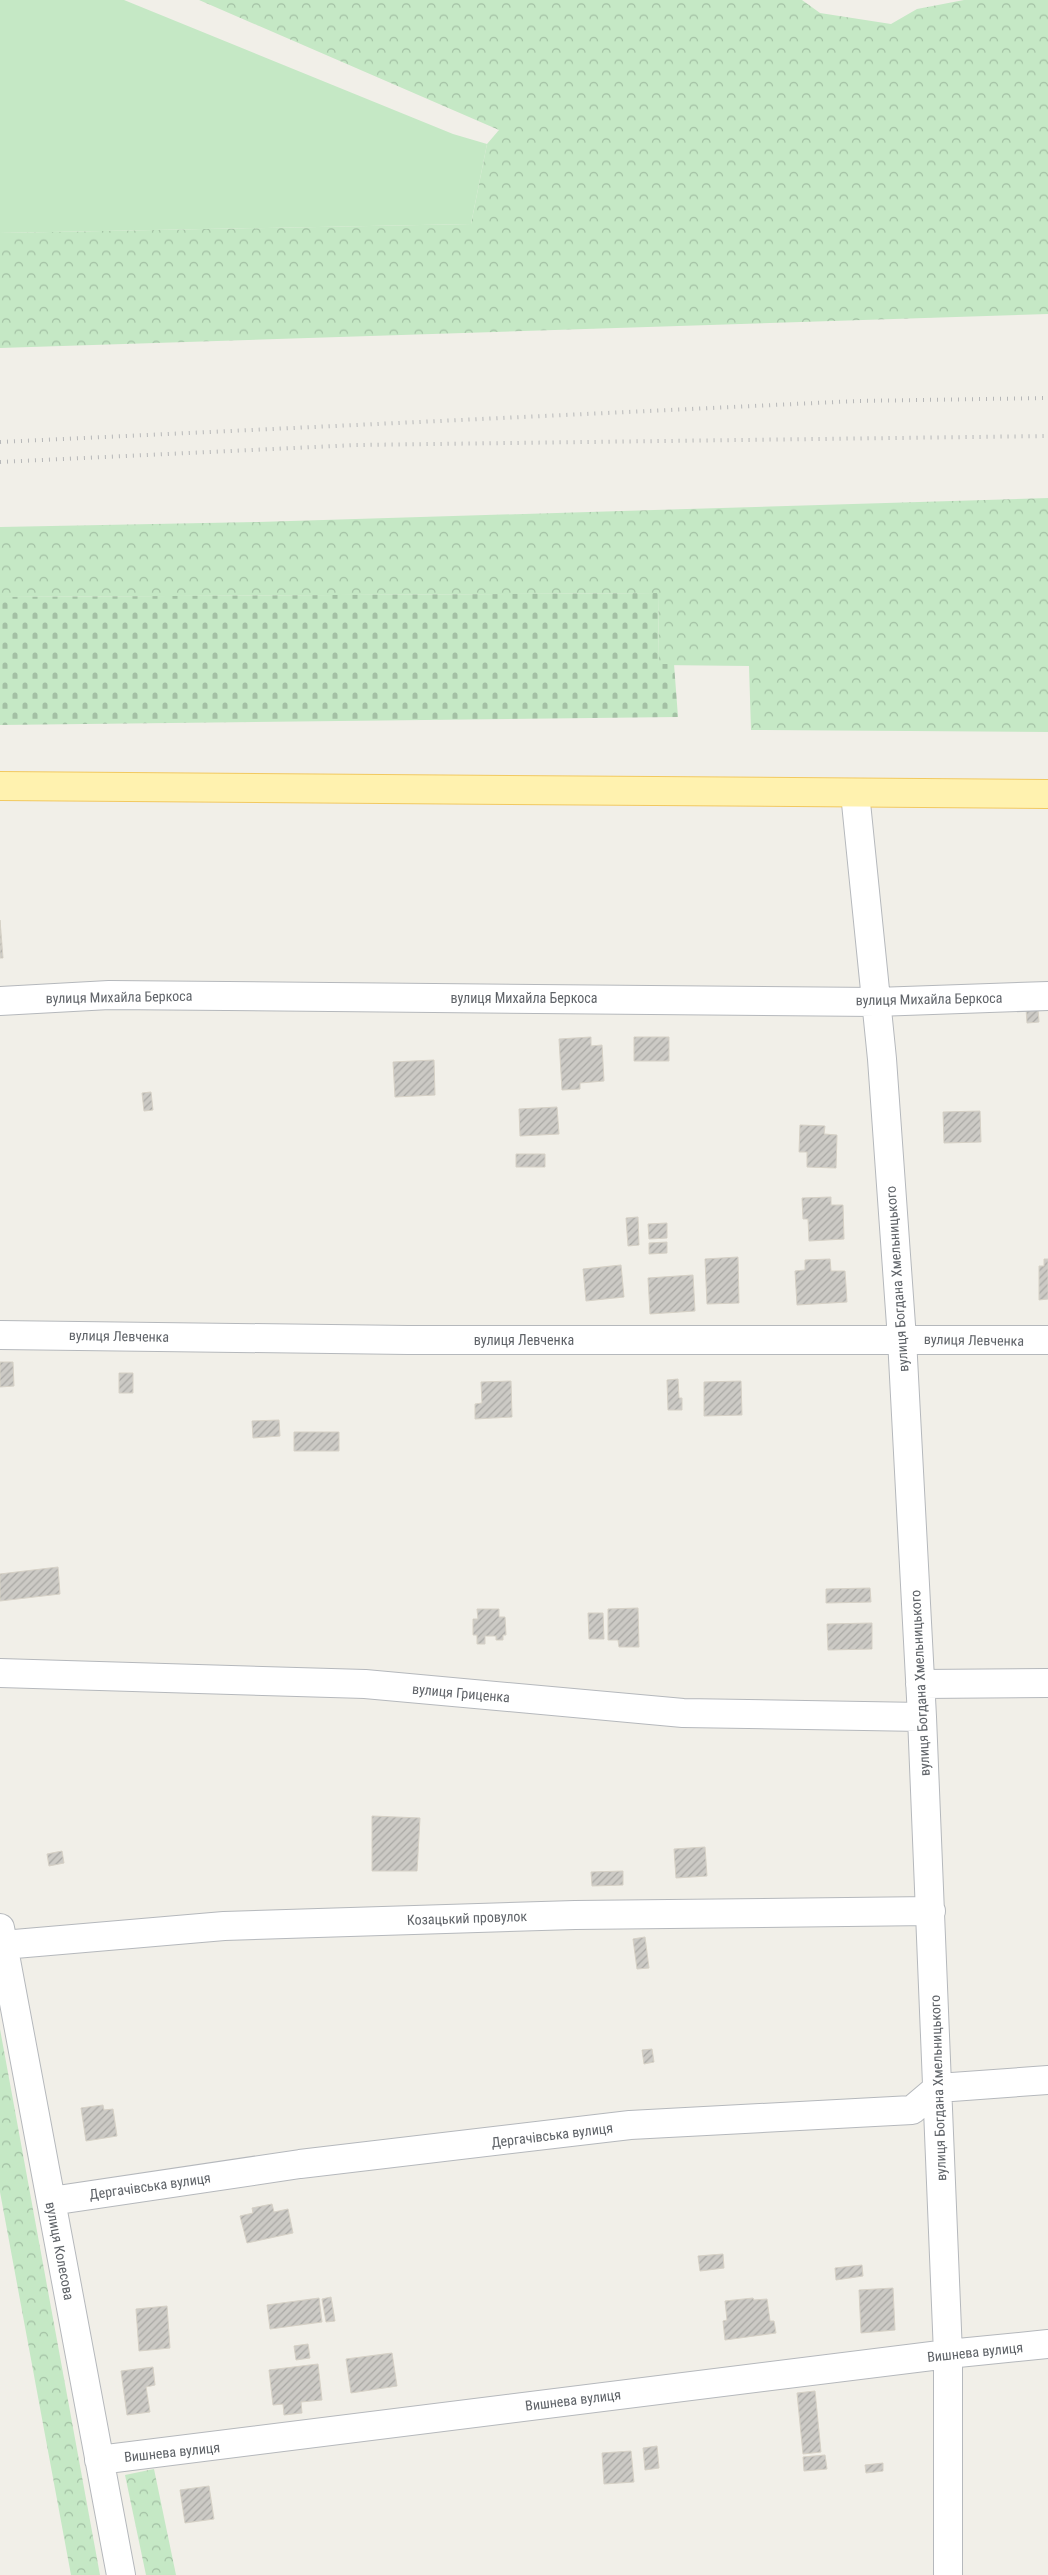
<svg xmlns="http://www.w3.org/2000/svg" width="1048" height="2575" font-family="'Roboto Condensed',sans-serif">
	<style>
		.forest { fill: url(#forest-crowns) }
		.cemetery { fill: url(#cemetery-stones) }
		.garden { fill: #c5e8c5 }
		.building { fill: url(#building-hatch); stroke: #d6d1c6 }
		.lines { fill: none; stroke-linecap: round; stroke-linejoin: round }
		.minor-casing { stroke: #b5b8bc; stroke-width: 30 }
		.major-casing { stroke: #f2c960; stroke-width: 30 }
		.minor { stroke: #fff; stroke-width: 28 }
		.major { stroke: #fff2af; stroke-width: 28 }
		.rail { stroke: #b6b7b8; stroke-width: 4; stroke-dasharray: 1 6; stroke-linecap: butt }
		.labels { text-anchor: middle; stroke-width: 4; stroke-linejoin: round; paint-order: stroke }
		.street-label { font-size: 14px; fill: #5f6368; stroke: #fff }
	</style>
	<defs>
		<pattern id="forest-crowns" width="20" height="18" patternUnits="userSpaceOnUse" patternTransform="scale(1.25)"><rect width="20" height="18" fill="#c5e8c5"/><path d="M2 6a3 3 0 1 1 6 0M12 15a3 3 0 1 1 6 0" fill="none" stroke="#a3c0a4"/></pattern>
		<pattern id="cemetery-stones" width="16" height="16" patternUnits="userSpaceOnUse" patternTransform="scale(1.25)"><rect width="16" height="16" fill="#c5e8c5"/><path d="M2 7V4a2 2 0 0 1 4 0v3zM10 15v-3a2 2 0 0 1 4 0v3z" fill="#a3c0a4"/></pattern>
		<pattern id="building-hatch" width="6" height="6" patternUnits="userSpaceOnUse" patternTransform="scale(1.25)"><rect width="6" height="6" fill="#cccac5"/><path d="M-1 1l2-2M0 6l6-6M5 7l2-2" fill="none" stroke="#a9a8a4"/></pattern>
	</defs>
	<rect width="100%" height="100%" fill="#f1efe8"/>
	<path class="forest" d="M199,0H802L820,13L891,24L917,9L964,0H1048V314L0,348V233L471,224L487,144L499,130Z
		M1048,498V732L751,730L749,666L659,665L658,593L0,597V527L258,522Z
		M0,2029L100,2575H71L0,2192Z
		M154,2469L176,2575H146L125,2475Z"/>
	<path class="cemetery" d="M658,593L659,664H674L678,717L0,725V597Z"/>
	<path class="garden" d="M0,0H124L453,134L487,144L471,224L0,233Z"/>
	<path class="building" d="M0,920L3,958H0Z
		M1038,1008L1039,1022L1027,1023L1026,1009Z
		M591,1037V1046L602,1045L604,1081L580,1083V1089L562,1090L559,1039Z
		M634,1037H669V1061H634Z
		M434,1060L435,1095L395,1097L393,1062Z
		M151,1092L153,1110L144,1111L142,1093Z
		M557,1107L559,1134L520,1136L519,1109Z
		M980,1111L981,1142L944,1143L943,1112Z
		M800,1125L825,1126L824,1134L837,1135L836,1168L807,1167V1152H799Z
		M516,1154H545V1167H516Z
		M831,1197V1205H843L844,1239L809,1241L808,1219H803L802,1198Z
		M638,1217L639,1245L628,1246L626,1218Z
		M667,1223V1238L649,1239L648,1224Z
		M667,1242V1253L649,1254V1243Z
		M738,1257L739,1303L707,1304L705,1259Z
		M830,1259L831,1271H845L847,1302L797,1305L795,1271L805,1270V1260Z
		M1044,1259H1048V1299L1039,1300V1266H1044Z
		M621,1265L624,1297L586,1301L583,1269Z
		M693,1275L695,1311L650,1314L648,1278Z
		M0,1362H13L14,1386L0,1387Z
		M119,1373H133V1393H119Z
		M678,1379L679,1398H682V1410H668L667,1380Z
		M511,1381L512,1417L475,1419V1404L482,1403L481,1382Z
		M741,1381L742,1415L704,1416V1382Z
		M279,1420L280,1436L253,1438L252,1421Z
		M294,1432H339V1451H294Z
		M58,1567L60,1594L0,1601V1574Z
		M870,1588L871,1602L826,1603V1589Z
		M638,1608L639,1647H619L618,1640H608V1609Z
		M477,1609H499V1617H505L506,1635H503V1640H496V1636H485V1644H477V1635H473V1619H478Z
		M588,1613H603L604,1639H589Z
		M872,1623V1649L828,1650L827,1624Z
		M372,1816L420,1818L417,1871H372Z
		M705,1847L707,1876L676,1878L674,1849Z
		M62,1851L64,1863L49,1866L47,1854Z
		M623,1871V1885L592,1886L591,1872Z
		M645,1937L649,1968L637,1969L633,1939Z
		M652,2049L654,2062L644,2064L642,2050Z
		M103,2105L104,2110L113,2109L117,2136L86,2141L81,2108Z
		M272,2204L274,2212L288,2209L293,2233L247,2243L240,2216L253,2213L252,2208Z
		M723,2254L724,2268L700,2271L698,2256Z
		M862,2265L863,2276L836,2280L835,2268Z
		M893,2288L895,2330L861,2333L859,2290Z
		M331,2297L335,2321L326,2322L322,2299Z
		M319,2298L322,2322L270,2329L267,2305Z
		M753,2298L754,2300L767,2299L770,2321H774L776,2333L725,2340L723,2321L727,2320L725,2301Z
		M167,2306L170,2348L139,2351L136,2309Z
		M308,2344L310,2358L296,2360L294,2346Z
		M392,2353L397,2386L351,2393L346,2359Z
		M318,2364L322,2400L301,2402L302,2413L284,2415L283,2404L273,2405L269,2370Z
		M153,2367L155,2385L146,2387L150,2412L127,2415L121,2371Z
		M815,2391L821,2452L803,2454L797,2393Z
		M657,2446L659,2468L645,2470L643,2448Z
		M631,2451L634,2482L604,2484L602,2453Z
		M825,2455L827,2469L804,2471L803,2457Z
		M883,2463V2471L866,2473L865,2465Z
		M209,2486L214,2519L185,2523L180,2490Z"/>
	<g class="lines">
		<defs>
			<path id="minor" d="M855,793L882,1059L902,1339L922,1717L948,2354V2575
				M0,1001L109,995L876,1002L1048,996
				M0,1335L408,1340H1048
				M0,1673L365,1684L683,1713L922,1717
				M920,1684L1048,1683
				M0,1928L121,2575
				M3,1945L224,1926L575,1915L931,1911
				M51,2201L300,2164L630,2125L912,2110L938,2088L1048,2080
				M99,2460L948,2354L1048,2344"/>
			<path id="major" d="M0,786L1048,794"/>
		</defs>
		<use href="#minor" class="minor-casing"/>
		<use href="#major" class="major-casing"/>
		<use href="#minor" class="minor"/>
		<use href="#major" class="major"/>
		<path class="rail" d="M0,442L857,401L1048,398
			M0,462L356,445L1048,436"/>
	</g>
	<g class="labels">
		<g class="street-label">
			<text transform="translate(119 997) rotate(-1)" y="5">вулиця Михайла Беркоса</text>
			<text x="524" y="1003">вулиця Михайла Беркоса</text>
			<text transform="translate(929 999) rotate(-1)" y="5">вулиця Михайла Беркоса</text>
			<text transform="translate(897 1279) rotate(-94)" y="5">вулиця Богдана Хмельницького</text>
			<text transform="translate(119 1336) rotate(1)" y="5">вулиця Левченка</text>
			<text x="524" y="1345">вулиця Левченка</text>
			<text transform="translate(974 1340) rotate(1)" y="5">вулиця Левченка</text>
			<text transform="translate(920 1683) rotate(-93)" y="5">вулиця Богдана Хмельницького</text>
			<text transform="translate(461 1693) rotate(5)" y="5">вулиця Гриценка</text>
			<text transform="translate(467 1918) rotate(-2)" y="5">Козацький провулок</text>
			<text transform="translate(938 2088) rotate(-92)" y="5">вулиця Богдана Хмельницького</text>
			<text transform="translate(552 2135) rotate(-7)" y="5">Дергачівська вулиця</text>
			<text transform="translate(150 2186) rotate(-8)" y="5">Дергачівська вулиця</text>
			<text transform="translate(60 2251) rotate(79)" y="5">вулиця Колесова</text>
			<text transform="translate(975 2352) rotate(-6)" y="5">Вишнева вулиця</text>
			<text transform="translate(573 2400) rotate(-7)" y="5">Вишнева вулиця</text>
			<text transform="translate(172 2452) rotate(-6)" y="5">Вишнева вулиця</text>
		</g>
	</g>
</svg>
